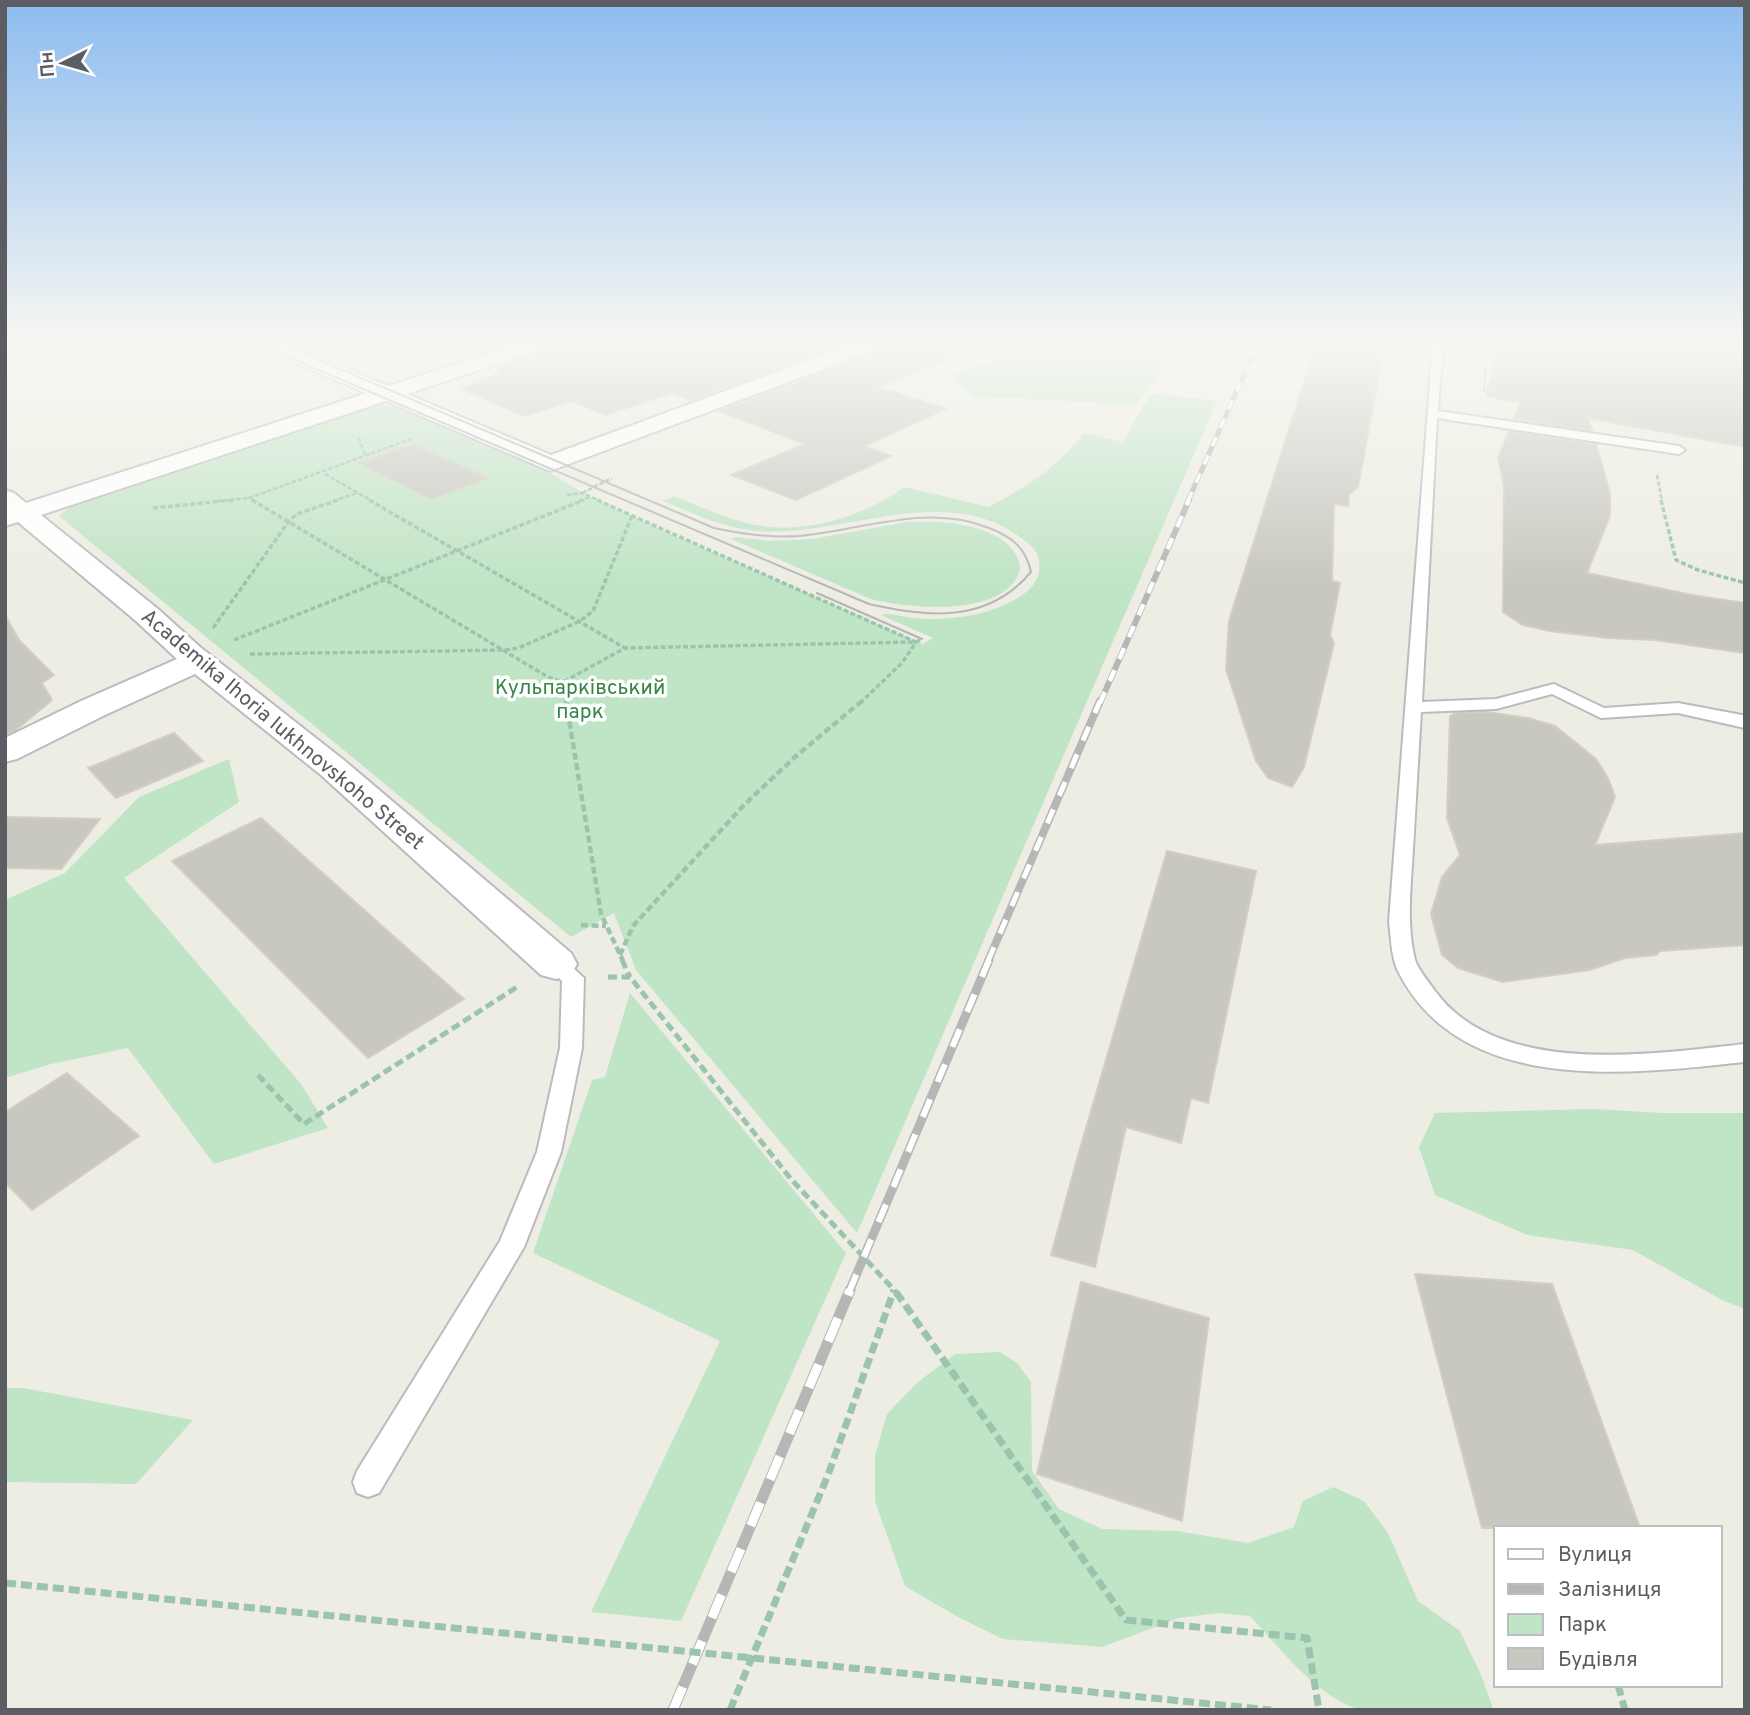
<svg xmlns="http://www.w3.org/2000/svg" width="1750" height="1715" font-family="Overpass,sans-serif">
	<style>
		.green { fill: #c0e4c6 }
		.building { fill: #c8c7c0; stroke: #d2cfc1; stroke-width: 2 }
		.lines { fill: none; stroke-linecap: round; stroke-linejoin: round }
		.lane-casing { stroke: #babbc1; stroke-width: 4 }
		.street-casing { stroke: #babbc1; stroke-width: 4 }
		.secondary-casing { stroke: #b8bac1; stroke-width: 4 }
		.path-far4 { stroke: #9ac4ad; stroke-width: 2.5; stroke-dasharray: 4.5 2; stroke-linecap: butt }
		.path-far3 { stroke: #9ac4ad; stroke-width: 3.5; stroke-dasharray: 5 2.5; stroke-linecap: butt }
		.path-far2 { stroke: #9ac4ad; stroke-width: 4.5; stroke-dasharray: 7 3.5; stroke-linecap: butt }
		.path-far1 { stroke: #9ac4ad; stroke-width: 5; stroke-dasharray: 9 4.5; stroke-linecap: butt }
		.path { stroke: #9ac4ad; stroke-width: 7; stroke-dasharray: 11 5; stroke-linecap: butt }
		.lane { fill: #fff; fill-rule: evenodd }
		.street { fill: #fff; fill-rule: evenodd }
		.secondary { fill: #fff; fill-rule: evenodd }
		.tram { stroke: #b5b6b6; stroke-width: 2 }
		.rail-far4-casing { stroke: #b5b6b6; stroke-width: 5 }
		.rail-far3-casing { stroke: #b5b6b6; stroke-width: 6 }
		.rail-far2-casing { stroke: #b5b6b6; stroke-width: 8 }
		.rail-far1-casing { stroke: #b5b6b6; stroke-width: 9 }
		.rail-casing { stroke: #b5b6b6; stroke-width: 11 }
		.rail-far4 { stroke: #fff; stroke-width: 3.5; stroke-dasharray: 10; stroke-linecap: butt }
		.rail-far3 { stroke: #fff; stroke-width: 4.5; stroke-dasharray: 12; stroke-linecap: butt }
		.rail-far2 { stroke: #fff; stroke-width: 5; stroke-dasharray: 15; stroke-linecap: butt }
		.rail-far1 { stroke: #fff; stroke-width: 6; stroke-dasharray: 19; stroke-linecap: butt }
		.rail { stroke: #fff; stroke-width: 9; stroke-dasharray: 25; stroke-linecap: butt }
		.path-bridge { stroke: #9ac4ad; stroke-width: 7; stroke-dasharray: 11 5; stroke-linecap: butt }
		.labels { text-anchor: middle; stroke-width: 7; stroke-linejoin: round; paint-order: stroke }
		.park-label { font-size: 21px; fill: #388549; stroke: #fff }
		.street-label { font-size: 21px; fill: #5b5d63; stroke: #fff }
	</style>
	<rect width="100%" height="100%" fill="#edede3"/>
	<path class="green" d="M1000,343H1145L1165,366L1136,405L973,396L950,375L994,361L1004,345Z
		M1151,393L1217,401L857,1233L636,970L614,913L571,937L59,516L73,505L366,408L385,405L400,407L544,469L585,494L673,535L923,644L933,638L881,615C889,612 902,617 912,618C946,621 985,617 1016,599C1030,591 1042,579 1039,561C1038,550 1029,543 1020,537C945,481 842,537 759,531C725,529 695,514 663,501L674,496C701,507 727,519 755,525C803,535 866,516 904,487L989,507C1032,483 1052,472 1084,433L1123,442Z
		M907,522C938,520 999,523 1016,555C1020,562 1021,568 1018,575C998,618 907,608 871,599L731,539L735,537L771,541L812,539Z
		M229,759L239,802L124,878L301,1084L328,1128L214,1164L128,1048L51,1064L5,1078V900L65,873L139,797Z
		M630,993L846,1253L681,1621L591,1612L720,1341L533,1253L592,1080L605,1077Z
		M1594,1109L1662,1113H1745V1309L1722,1300L1633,1250L1527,1235L1435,1195L1419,1147L1435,1113Z
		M1000,1352L1017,1363L1031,1382L1032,1471L1059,1509L1102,1529L1177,1531L1248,1543L1294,1527L1303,1501L1333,1487L1364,1501L1388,1533L1418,1601L1460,1631L1481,1675L1493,1708L1363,1710C1322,1703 1277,1645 1250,1616L1218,1613L1179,1618L1102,1647L1003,1639L958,1617L905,1586L875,1501V1455L887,1414L918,1382L955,1354Z
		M5,1388H23L193,1420L136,1484L5,1482Z"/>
	<path class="building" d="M555,343H848L692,401L672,393L606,415L571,401L525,416L461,389L499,373L497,367L550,349Z
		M888,343L983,345L878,387L946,409L864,446L891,456L796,500L731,475L805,444L719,411L883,349Z
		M1316,343H1385L1358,487L1349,494L1348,506L1334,504L1332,581L1340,583L1330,635L1334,643L1304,767L1292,787L1268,778L1256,761L1226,669L1229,621Z
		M1499,343H1745V447L1588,418L1592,431L1514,419L1520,403L1486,396Z
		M1509,431L1596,444L1610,494V516L1587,573L1692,595L1745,603V653L1655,640L1608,638L1550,631L1523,625L1503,612L1504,485L1498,458Z
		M413,444L488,478L432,499L358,463Z
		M5,615L19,640L54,675L42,683L52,700L16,730L5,735Z
		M1487,712L1528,718L1555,726L1596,759L1608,778L1615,797L1595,845L1745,833V945L1660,951L1656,955L1625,958L1590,970L1503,982L1458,968L1442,955L1431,914L1442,877L1460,855L1447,818L1450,716L1456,713Z
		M174,733L203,761L116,798L88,768Z
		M5,817L100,819L61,869L5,868Z
		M261,818L464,999L368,1058L172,861Z
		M1167,851L1256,871L1208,1103L1191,1098L1181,1143L1126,1127L1095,1267L1051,1255L1077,1159Z
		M67,1073L139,1136L32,1210L5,1182V1112Z
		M1415,1274L1552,1284L1640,1528H1482Z
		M1081,1282L1209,1318L1182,1521L1037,1474Z"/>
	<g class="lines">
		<defs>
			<path id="lane" d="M14,343H32L5,351V345Z
				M1433,343H1443L1438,411L1679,446L1685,450L1679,454L1437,418L1422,702L1496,699L1554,684L1604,708L1678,703L1742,715L1745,717V728L1678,713L1601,718L1552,694L1496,709L1421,712C1418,757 1416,803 1413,849C1411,886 1406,924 1415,960C1419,971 1428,981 1435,991C1498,1078 1653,1054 1745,1044V1062C1630,1074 1459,1097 1397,969C1391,955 1391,937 1389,922Z
				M556,957L563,959L584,978L582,1048L561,1152L524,1247L379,1493L368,1497L357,1493L353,1482L357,1471L500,1241L537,1152L560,1048L562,981L545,964L549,959Z"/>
			<path id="street" d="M522,343H552L549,347L407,394L551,455L856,343H885L882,347L550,471L386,401L41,515L158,609L200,647L345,761L571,953L577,964L571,975L556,979L541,975L321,775L195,674L105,715L17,759L5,762V738L81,701L177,659L136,621L18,522L5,526V490L14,493L26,503Z"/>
			<path id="secondary" d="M255,343H283L396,389L399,394L396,399H380L258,347Z"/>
		</defs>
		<use href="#lane" class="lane-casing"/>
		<use href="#street" class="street-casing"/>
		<use href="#secondary" class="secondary-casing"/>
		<path class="path-far4" d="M1484,392L1487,343
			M359,438L365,455
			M325,474L372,501
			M1657,475L1662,501
			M582,493L612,478
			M567,495L582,493L601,501
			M217,501L249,498
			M255,501L249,498L411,439
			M333,501L357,493
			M579,501L590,497"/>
		<path class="path-far3" d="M252,500L548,677L563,682
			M369,500L625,648
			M597,500L916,642L902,663L860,703
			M1661,500L1676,560L1698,570L1745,583
			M153,508L234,500
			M213,628L289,521L297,514L338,500
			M234,640L584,500
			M250,654L506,650L518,648L580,621L593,611L632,516
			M566,703L563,682L625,648L916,642L922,639"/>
		<path class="path-far2" d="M566,701L601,914L623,961
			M581,925L606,926
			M620,955L633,926L744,805L796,756L862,701"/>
		<path class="path-far1" d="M622,960L630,977
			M608,977H630L791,1179L896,1292
			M258,1075L304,1124L517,987"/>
		<path class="path" d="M896,1292L1126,1620L1307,1638L1319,1710
			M1618,1685L1625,1710
			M730,1710L828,1475L894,1290"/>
		<use href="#lane" class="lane"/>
		<use href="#street" class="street"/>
		<use href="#secondary" class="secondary"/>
		<path class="tram" d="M255,343L869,604C929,618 988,623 1031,572C1026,548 1012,537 989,528C927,503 863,530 799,536C771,538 742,534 714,528L279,343
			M817,593L922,639"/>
		<defs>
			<path id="rail-far4" d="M1188,501L1258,343"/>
			<path id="rail-far3" d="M1100,703L1189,500"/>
			<path id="rail-far2" d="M988,961L1100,701"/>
			<path id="rail-far1" d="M849,1292L989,960"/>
			<path id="rail" d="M673,1710L850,1290"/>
		</defs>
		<use href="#rail-far4" class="rail-far4-casing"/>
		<use href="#rail-far3" class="rail-far3-casing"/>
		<use href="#rail-far2" class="rail-far2-casing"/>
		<use href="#rail-far1" class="rail-far1-casing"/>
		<use href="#rail" class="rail-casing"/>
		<use href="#rail-far4" class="rail-far4"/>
		<use href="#rail-far3" class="rail-far3"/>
		<use href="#rail-far2" class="rail-far2"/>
		<use href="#rail-far1" class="rail-far1"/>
		<use href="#rail" class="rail"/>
		<path class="path-bridge" d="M5,1583L1271,1710"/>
	</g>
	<linearGradient id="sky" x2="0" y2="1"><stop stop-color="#8dbcf0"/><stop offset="0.59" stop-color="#f7f7f2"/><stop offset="1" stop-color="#f7f7f2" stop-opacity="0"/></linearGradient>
	<rect width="1750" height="583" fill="url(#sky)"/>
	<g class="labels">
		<g class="park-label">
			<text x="580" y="694">Кульпарківський<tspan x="580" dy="24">парк</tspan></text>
		</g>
		<g class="street-label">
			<text transform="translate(283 729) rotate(40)" y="7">Academika Ihoria Iukhnovskoho Street</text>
		</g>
	</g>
	<rect width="1750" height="1715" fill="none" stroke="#5b5d63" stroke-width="14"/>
	<rect x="1494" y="1526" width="228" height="161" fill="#ffffff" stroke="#bdbec1" stroke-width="2"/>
	<rect x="1508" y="1549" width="35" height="10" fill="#ffffff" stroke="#bdbec1" stroke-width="2"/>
	<text x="1558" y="1561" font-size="21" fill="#5b5d63">Вулиця</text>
	<rect x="1508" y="1584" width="35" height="10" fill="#b5b6b6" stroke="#bdbec1" stroke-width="2"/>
	<text x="1558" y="1596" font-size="21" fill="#5b5d63">Залізниця</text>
	<rect x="1508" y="1614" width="35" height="21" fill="#c0e4c6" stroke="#bdbec1" stroke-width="2"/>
	<text x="1558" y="1631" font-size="21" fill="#5b5d63">Парк</text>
	<rect x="1508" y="1648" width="35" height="21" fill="#c8c7c0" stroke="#bdbec1" stroke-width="2"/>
	<text x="1558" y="1666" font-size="21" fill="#5b5d63">Будівля</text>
	<g transform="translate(63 63) rotate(265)" stroke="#ffffff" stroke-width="5" paint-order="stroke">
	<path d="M0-5L12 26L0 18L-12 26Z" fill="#5b5d63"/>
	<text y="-10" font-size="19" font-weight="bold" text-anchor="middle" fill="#5b5d63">Пн</text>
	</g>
</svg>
